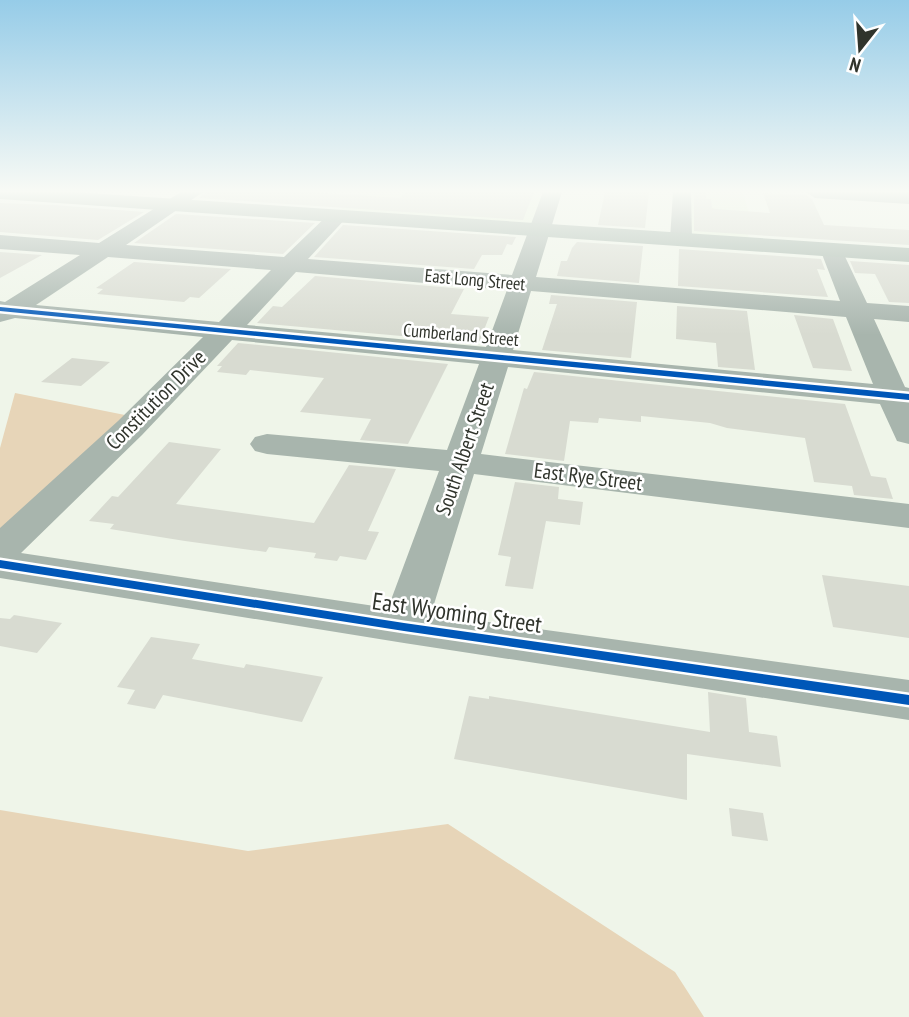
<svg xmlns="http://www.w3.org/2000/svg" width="909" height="1017" font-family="'PT Sans Narrow',sans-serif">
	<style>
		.built { fill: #e7f3dd }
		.forest { fill: #e7d5b8 }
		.building { fill: #d8dbd1 }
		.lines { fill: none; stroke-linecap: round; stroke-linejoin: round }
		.minor { fill: #a8b5ad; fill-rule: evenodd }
		.major { fill: #a4b5aa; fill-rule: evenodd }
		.cycleway-casing { stroke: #fff; stroke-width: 5 }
		.cycleway { fill: #0057b8; fill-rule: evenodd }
		.labels { text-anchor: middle; stroke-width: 5; stroke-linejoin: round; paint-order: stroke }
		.far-street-label { font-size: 18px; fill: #30342c; stroke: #fff }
		.street-label { font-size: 21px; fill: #30342c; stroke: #fff }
		.near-street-label { font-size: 24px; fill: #30342c; stroke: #fff }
	</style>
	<rect width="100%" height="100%" fill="#eff5e9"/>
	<path class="built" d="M357,192H553L541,225L338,212Z
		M680,192H743L749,214H744L749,239L678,235Z"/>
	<path class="forest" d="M15,393L125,415L0,536V448Z
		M0,810L248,851L448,824L675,972L704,1017H0Z"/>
	<path class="building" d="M206,192H311L400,198L405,192H534L523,220L199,198Z
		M605,192H649L645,228L598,225Z
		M694,192H706V199H711L712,208L716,209L770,213L763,193L806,195L812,199L824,225L909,230V245L694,231Z
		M0,203L54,205L144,212L98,240L0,232Z
		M176,214L315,223L283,254L134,243Z
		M343,225L516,237L512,245L507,244L502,255H482L474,269L314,257Z
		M577,242L643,246L639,283L557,276L561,261H567L572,248Z
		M679,249L821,259L825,270L817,269L828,297L678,286Z
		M0,252L42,255L0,278Z
		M850,261L909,265V303L889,302L875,274L855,273Z
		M134,262L231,269L199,298L190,297L184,302L97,294L103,289L96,288Z
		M315,276L464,289L451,314L489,317L479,343L257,323L273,306L282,307Z
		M551,295L637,302L631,358L542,350L557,304H549Z
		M677,306L747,311L755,370L718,367L716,343L676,339Z
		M794,315L833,319L852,371L813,368Z
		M238,343L448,364L408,444L360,440L371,419L300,412L324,378L250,370L246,375L217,372L222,366H217Z
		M72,358L110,362L81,386L41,382Z
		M534,372L845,404L871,476L886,478L893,499L854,495L852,486L814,482L805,438L727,428L710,423L641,416V422L599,418L598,423L570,421L564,461L505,454L524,388L527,389Z
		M169,442L221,449L176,504L314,523L349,465L396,469L368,531L379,532L366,560L340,556L337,561L314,558L316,553L269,547L266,552L185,541L110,529L114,524L89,521L112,496L118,497Z
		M515,482L559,487L558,499L583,502L580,525L546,521L533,589L505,586L511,557L498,555Z
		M822,575L909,586V638L833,627Z
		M14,615L62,623L37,653L0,646V618L10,619Z
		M151,637L200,644L192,659L244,668L246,664L323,677L302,722L163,695L155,709L127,704L135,690L117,687Z
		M708,692L746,698L749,732L777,736L781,767L687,754V800L454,759L469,696L489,699V696L710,732Z
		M729,808L763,813L768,841L732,836Z"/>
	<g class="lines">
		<path class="minor" d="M181,192H203L126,245L284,257L331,212H345L348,216L308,259L512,275L543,192H562L536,277L840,301L820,249L823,244H839L867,303L909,306V322L874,319L905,387L909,388V444L897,441L880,404L508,367L481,454L909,504V528L474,474L431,614L909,680V720L404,643L0,578V528L118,421L203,337L15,318L0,322V301L5,302L80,255L0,249V235L99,243ZM108,257L271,270L219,322L36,305ZM296,272L507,290L486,347L247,325ZM531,291L846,317L873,384L513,350ZM232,340L479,364L447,450L267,434L255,437L250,444L255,451L267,454L439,471L388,608L21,553L142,435Z
			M673,192H691L692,239L689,244H673L670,239Z
			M806,192H909V204L815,198Z"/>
		<path class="major" d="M0,192H73L909,248V262L0,199Z"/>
		<defs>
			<path id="cycleway" d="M0,307L909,394V400L0,311Z
				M0,560L404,623L909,695V705L404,631L0,568Z"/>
		</defs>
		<use href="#cycleway" class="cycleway-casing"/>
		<use href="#cycleway" class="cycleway"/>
	</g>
	<linearGradient id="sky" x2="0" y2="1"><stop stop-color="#96cce8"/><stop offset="0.57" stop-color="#f8faf5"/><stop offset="1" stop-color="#f8faf5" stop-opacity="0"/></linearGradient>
	<rect width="909" height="335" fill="url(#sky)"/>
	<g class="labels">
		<g class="far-street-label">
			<text transform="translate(475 280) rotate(5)" y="6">East Long Street</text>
			<text transform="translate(461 335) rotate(5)" y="6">Cumberland Street</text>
		</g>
		<g class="street-label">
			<text transform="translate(156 400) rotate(-45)" y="7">Constitution Drive</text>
			<text transform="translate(465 449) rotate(-71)" y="7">South Albert Street</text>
			<text transform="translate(588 477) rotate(7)" y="7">East Rye Street</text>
		</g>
		<g class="near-street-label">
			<text transform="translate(457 613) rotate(8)" y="8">East Wyoming Street</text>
		</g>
	</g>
	<g transform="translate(860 49) rotate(197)" stroke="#ffffff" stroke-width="5" paint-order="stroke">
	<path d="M0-5L12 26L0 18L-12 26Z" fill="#30342c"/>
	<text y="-10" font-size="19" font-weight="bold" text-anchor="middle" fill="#30342c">N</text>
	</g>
</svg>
